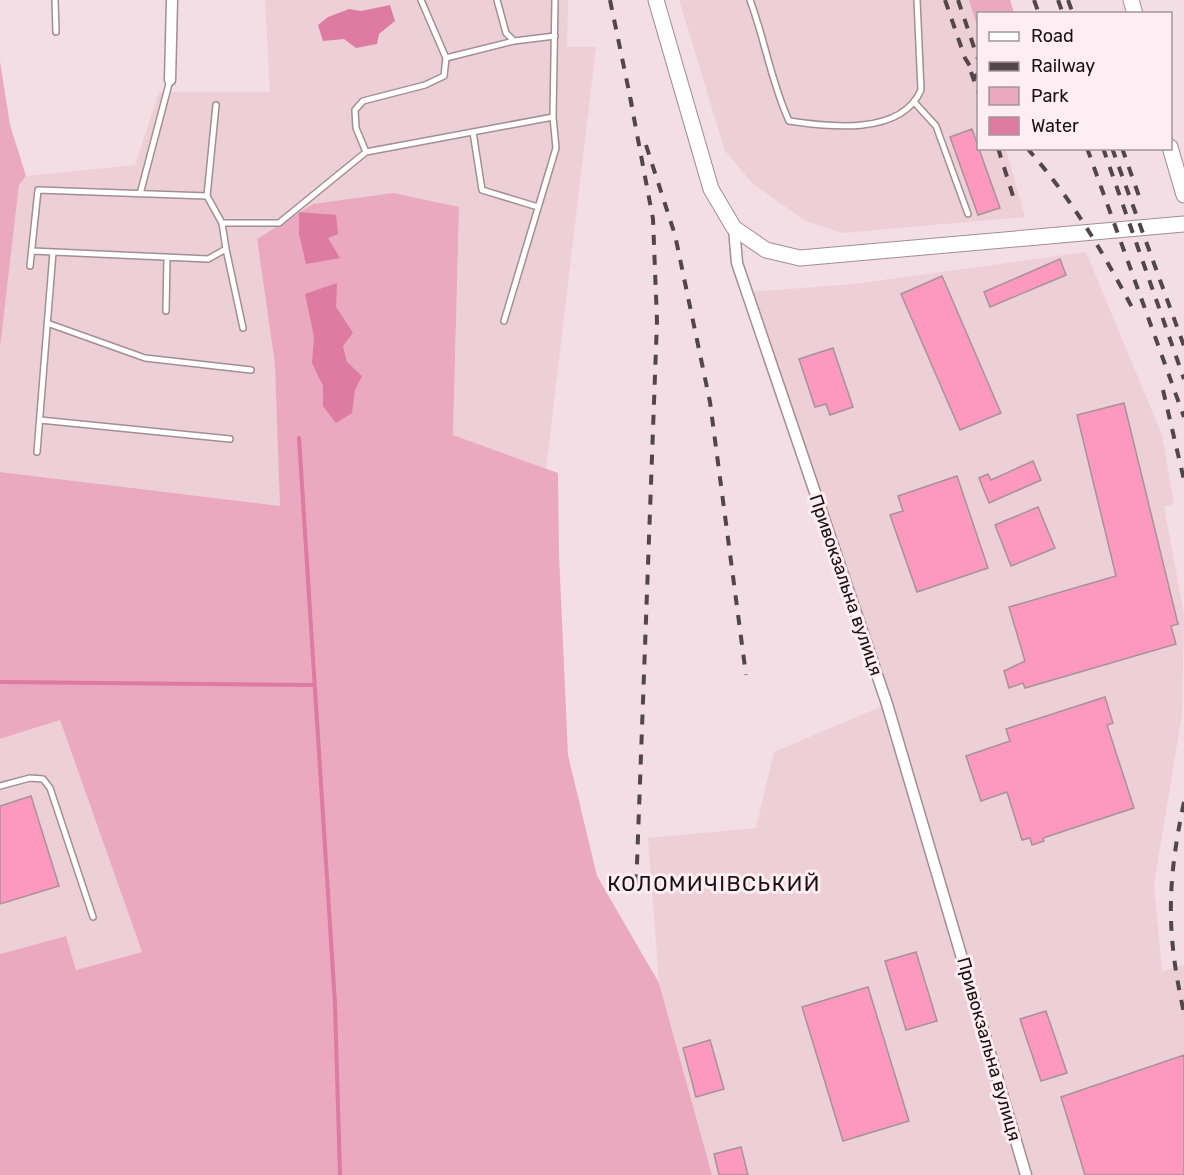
<svg xmlns="http://www.w3.org/2000/svg" width="1184" height="1175" font-family="Rubik,sans-serif">
	<style>
		.built { fill: #edcfd8 }
		.green { fill: #eaa9bf }
		.water { fill: #dd7ba0 }
		.lines { fill: none; stroke-linecap: round; stroke-linejoin: round }
		.stream { stroke: #dd7ba0; stroke-width: 4 }
		.building { fill: #fd99be; stroke: #a69298; stroke-width: 1.5 }
		.lane-casing { stroke: #a28e94; stroke-width: 8 }
		.street-casing { stroke: #a28e94; stroke-width: 13 }
		.secondary-casing { stroke: #a28e94; stroke-width: 17 }
		.lane { stroke: #fff; stroke-width: 5 }
		.street { stroke: #fff; stroke-width: 10 }
		.secondary { stroke: #fff; stroke-width: 15 }
		.rail { stroke: #51474a; stroke-width: 4; stroke-dasharray: 10 10; stroke-linecap: butt }
		.labels { text-anchor: middle; stroke-width: 6; stroke-linejoin: round; paint-order: stroke }
		.street-label { font-size: 18px; fill: #191214; stroke: #feedf2 }
		.quarter-label { font-size: 21px; letter-spacing: 1.5px; fill: #191214; stroke: #feedf2 }
	</style>
	<rect width="100%" height="100%" fill="#f4dee5"/>
	<path class="built" d="M265,0H568L567,47H596L546,469L453,435L459,207L257,239L275,365L281,506L0,472V348L19,185L26,176L135,165L159,92H270Z
		M679,0H969L978,29V148L1006,149L1025,217L842,233L804,220L753,184L725,151Z
		M1086,252L1162,435L1174,504L1164,506L1184,614L1182,715L1154,884L1162,971L1184,965V1175H712L659,983L648,838L756,828L774,752L887,704L747,292L854,284Z
		M60,720L142,952L76,970L66,936L0,954V739Z"/>
	<path class="green" d="M969,0H1010L1014,13L978,14V29Z
		M0,61L10,125L26,176L19,185L0,348Z
		M393,193L459,207L453,435L558,473L559,555L568,755L597,876L659,983L712,1175H0V954L66,936L76,970L142,952L60,720L0,739V472L280,506L275,365L257,239L313,204Z"/>
	<path class="water" d="M390,5L395,21L379,34L377,44L356,48L344,39L323,41L318,25L328,17L349,9L361,11Z
		M299,212L336,215L338,234L328,238L340,258L306,264L299,234Z
		M337,283L336,307L353,333L343,346L347,362L362,376L355,390L352,413L336,423L323,406V386L312,363L314,337L305,294Z"/>
	<g class="lines">
		<path class="stream" d="M299,438L335,1004L340,1175
			M0,682L314,685"/>
	</g>
	<path class="building" d="M972,129L1000,208L978,215L950,137Z
		M1060,259L1066,275L990,307L984,292Z
		M942,276L1001,413L960,430L901,294Z
		M833,348L853,407L830,415L826,404L815,407L799,359Z
		M1124,403L1178,624L1171,626L1176,644L1025,688L1023,683L1009,688L1004,671L1025,661L1009,607L1116,576L1077,415Z
		M1033,461L1041,480L989,503L979,478L988,474L991,480Z
		M957,476L988,568L917,592L890,515L903,511L898,496Z
		M1038,507L1055,548L1011,566L995,525Z
		M1105,697L1113,723L1107,725L1134,808L1043,838L1044,841L1032,845L1030,838L1022,840L1007,792L981,801L966,756L1010,741L1006,729Z
		M31,796L59,886L0,904V806Z
		M916,952L937,1021L906,1030L885,961Z
		M868,987L909,1121L843,1141L802,1007Z
		M1046,1011L1067,1073L1041,1081L1020,1019Z
		M710,1040L724,1089L696,1097L683,1048Z
		M1184,1055V1175H1085L1061,1097Z
		M741,1147L748,1175H719L714,1154Z"/>
	<g class="lines">
		<defs>
			<path id="lane" d="M55,0L56,32
				M497,0L506,33L514,41L555,36
				M750,0C765,40 771,82 789,121C829,127 901,136 921,90L917,0
				M446,58L514,41
				M915,103L936,126L968,214
				M473,132L482,190L538,207
				M366,152L356,128L355,110L363,101L425,85L444,76L446,58L421,0
				M140,194L170,80
				M222,223H279L366,152L553,117
				M226,249L243,328
				M32,251L208,259L226,249L222,223L207,196L216,105
				M30,266L38,190L207,196
				M166,311L167,257
				M504,321L556,148L553,117L555,0
				M47,323L145,358L251,370
				M40,420L230,439
				M37,452L53,252
				M0,786L30,778L43,779L50,788L93,917"/>
			<path id="street" d="M170,80L172,0
				M734,228L737,263L887,704L1026,1175"/>
			<path id="secondary" d="M656,0L711,189L734,228L766,250L800,258L1184,224
				M1131,0L1135,14
				M1170,147L1184,195"/>
		</defs>
		<use href="#lane" class="lane-casing"/>
		<use href="#street" class="street-casing"/>
		<use href="#secondary" class="secondary-casing"/>
		<use href="#lane" class="lane"/>
		<use href="#street" class="street"/>
		<use href="#secondary" class="secondary"/>
		<path class="rail" d="M610,0L632,106
			M945,0L965,58L978,79
			M958,0L978,59
			M1034,0L1039,14
			M1058,0L1063,14
			M1068,0L1073,14
			M971,72L978,92
			M630,97L653,219L657,321L636,891
			M646,145L675,235L710,402L746,675
			M998,148L1013,196
			M1027,148C1074,202 1101,249 1134,311
			M1087,148L1184,417
			M1103,148L1184,379
			M1112,148L1184,346
			M1122,148L1140,199
			M1163,390L1184,480
			M1184,802C1167,883 1166,932 1184,1013"/>
	</g>
	<g class="labels">
		<g class="street-label">
			<text transform="translate(846 585) rotate(71)" y="6">Привокзальна вулиця</text>
			<text transform="translate(989 1049) rotate(74)" y="6">Привокзальна вулиця</text>
		</g>
		<g class="quarter-label">
			<text x="714" y="891">КОЛОМИЧІВСЬКИЙ</text>
		</g>
	</g>
	<rect x="977" y="12" width="195" height="138" fill="#feedf2" stroke="#a29599" stroke-width="1.5"/>
	<rect x="989" y="32" width="30" height="9" fill="#ffffff" stroke="#a29599" stroke-width="1.5"/>
	<text x="1031" y="42" font-size="18" fill="#191214">Road</text>
	<rect x="989" y="62" width="30" height="9" fill="#51474a" stroke="#a29599" stroke-width="1.5"/>
	<text x="1031" y="72" font-size="18" fill="#191214">Railway</text>
	<rect x="989" y="87" width="30" height="18" fill="#eaa9bf" stroke="#a29599" stroke-width="1.5"/>
	<text x="1031" y="102" font-size="18" fill="#191214">Park</text>
	<rect x="989" y="117" width="30" height="18" fill="#dd7ba0" stroke="#a29599" stroke-width="1.5"/>
	<text x="1031" y="132" font-size="18" fill="#191214">Water</text>
</svg>
